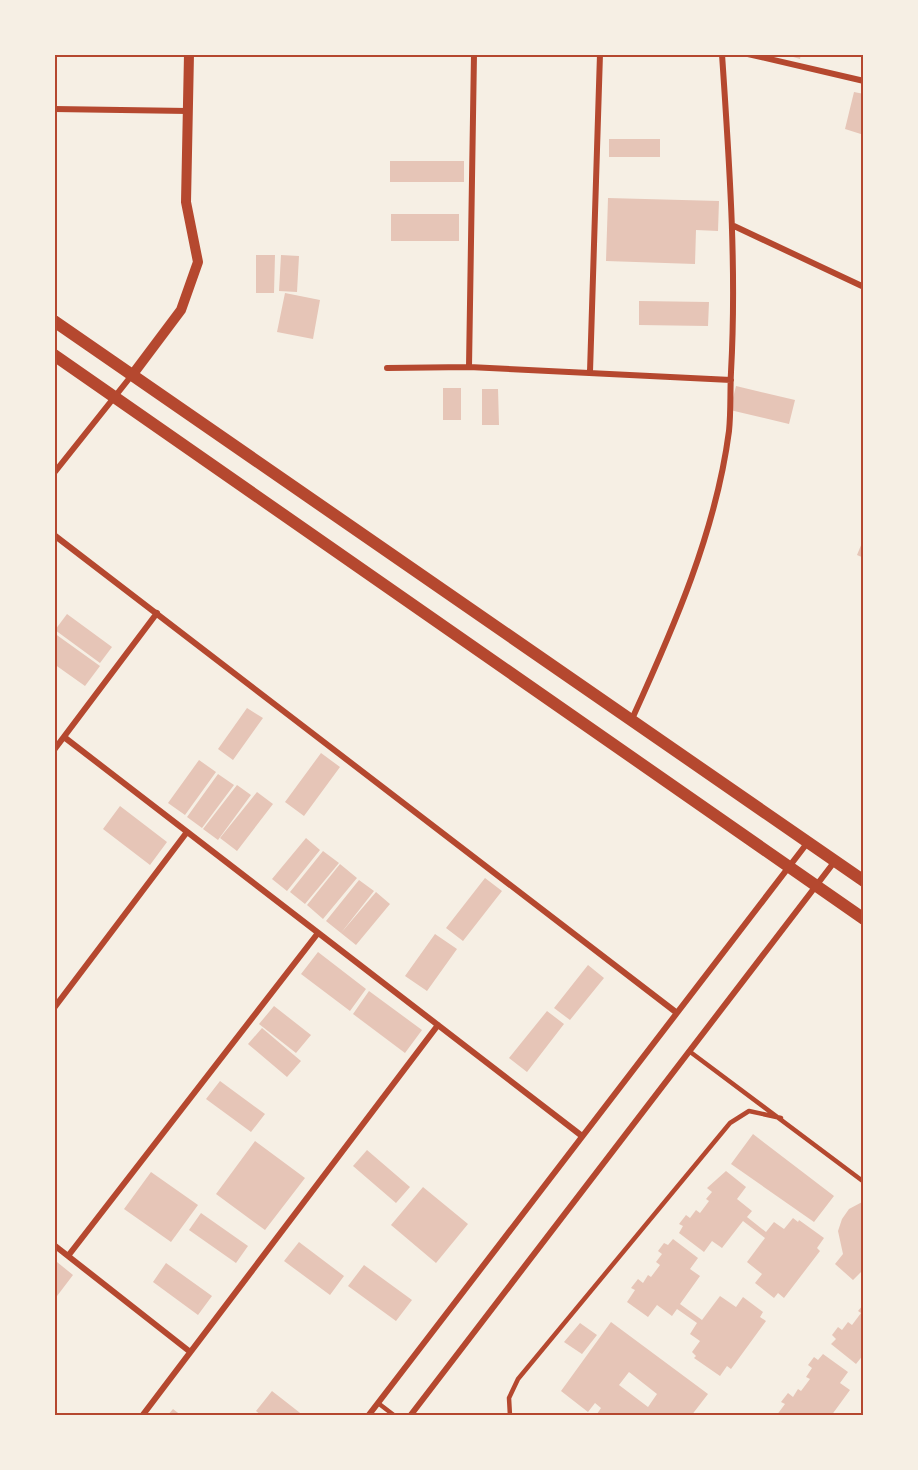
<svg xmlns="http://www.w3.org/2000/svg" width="918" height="1470" font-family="'PT Sans Narrow',sans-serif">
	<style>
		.building { fill: #e6c5b7; fill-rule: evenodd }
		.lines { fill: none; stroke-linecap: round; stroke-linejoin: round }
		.service { stroke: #b5482f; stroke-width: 4.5 }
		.minor { stroke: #b5482f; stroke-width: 6 }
		.tertiary { stroke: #b5482f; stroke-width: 10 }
		.secondary { stroke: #b5482f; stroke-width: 12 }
		.neatline { fill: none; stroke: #b5482f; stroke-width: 2 }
	</style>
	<rect width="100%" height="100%" fill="#f6efe4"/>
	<path class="building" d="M783,54H801L800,59Z
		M854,92L864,94V135L845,129Z
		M609,139H660V157H609Z
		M390,161H464V182H390Z
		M608,198L719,201L718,231L696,230L695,264L606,261Z
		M391,214H459V241H391Z
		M256,255H275L274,293H256Z
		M281,255L299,256L297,292L279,291Z
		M285,293L320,300L313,339L277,332Z
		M639,301L709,302L708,326L639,325Z
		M736,386L795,400L789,424L730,410Z
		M443,388H461V420H443Z
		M482,389H498L499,425H482Z
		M864,538V558L857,555Z
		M67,614L112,647L100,663L55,630Z
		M54,633L100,666L85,686L54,664Z
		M247,708L263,718L233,760L218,749Z
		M321,753L340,767L304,816L285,802Z
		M199,760L216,772L185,815L168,803Z
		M218,774L234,785L202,828L187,817Z
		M237,785L251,795L218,840L203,829Z
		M257,792L273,804L237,851L220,838Z
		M120,806L167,842L150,865L103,829Z
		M306,838L320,850L287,891L272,879Z
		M323,851L339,863L305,904L290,892Z
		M340,864L357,878L323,919L307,905Z
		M485,878L502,891L463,941L446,928Z
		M359,880L374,891L341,933L326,921Z
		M376,892L390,904L356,945L341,933Z
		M435,934L457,949L427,991L405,976Z
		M318,952L366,989L350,1011L301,974Z
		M588,965L604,978L570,1020L554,1008Z
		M369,991L422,1030L405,1053L353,1014Z
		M274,1006L311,1035L296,1053L259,1024Z
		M547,1011L564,1024L527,1072L509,1058Z
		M262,1028L301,1061L287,1077L248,1044Z
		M220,1081L265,1114L251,1132L206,1099Z
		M753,1134L834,1196L814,1222L731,1164Z
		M255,1141L305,1178L265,1230L216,1194Z
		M367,1150L410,1187L396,1203L353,1166Z
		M726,1171L746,1187L737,1199L752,1211L747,1217L766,1232L774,1222L784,1229L793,1218L798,1222L799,1220L824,1238L817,1248L820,1251L784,1298L778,1293L774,1298L755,1283L762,1274L747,1262L765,1238L743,1221L722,1248L712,1241L704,1252L679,1233L683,1226L679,1224L686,1215L690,1218L696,1210L700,1213L709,1201L706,1199L712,1192L707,1188Z
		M151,1172L198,1205L171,1242L124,1209Z
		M423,1187L468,1224L436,1263L391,1225Z
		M864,1201V1269L853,1280L835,1264L843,1254L838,1231L842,1219L849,1209Z
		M201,1213L248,1246L236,1263L189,1230Z
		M673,1239L698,1258L690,1269L700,1276L680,1304L702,1320L720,1296L736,1307L743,1297L763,1312L760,1317L766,1321L731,1369L727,1366L720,1376L694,1358L696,1356L692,1352L700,1341L690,1334L697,1323L677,1309L672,1316L657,1305L648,1317L627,1302L635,1290L631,1288L638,1279L643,1283L648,1275L651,1277L660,1265L656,1262L662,1254L658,1251L664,1243L668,1245Z
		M299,1242L344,1276L330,1295L284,1261Z
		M57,1262L73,1275L54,1300V1266Z
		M166,1263L212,1296L198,1315L153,1282Z
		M364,1265L412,1300L396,1321L348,1286Z
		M864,1304V1354L856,1364L831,1344L836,1339L832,1335L838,1327L842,1330L848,1322L852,1325L861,1313L858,1311Z
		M611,1322L708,1394L691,1416H599L597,1414L601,1408L595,1403L588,1412L561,1391ZM629,1372L657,1394L648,1407L619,1385Z
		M580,1323L597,1335L582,1354L564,1342Z
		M823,1354L848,1372L840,1383L850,1390L831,1416H776L785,1404L781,1402L788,1393L793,1397L798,1389L801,1391L810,1379L806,1377L812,1368L808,1365L814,1357L818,1360Z
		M272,1391L304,1416H262L256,1411Z
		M173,1409L182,1416H167Z"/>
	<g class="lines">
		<path class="service" d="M689,1051L864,1182
			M378,1403L395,1416
			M510,1416L509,1398L518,1379L730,1123L749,1111L781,1118"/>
		<path class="minor" d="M748,54L864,81
			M54,109L188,111
			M734,226L864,287
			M469,367L474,54
			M387,368L469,367L731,380
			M590,372L600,54
			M54,473L132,375
			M54,535L677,1013
			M632,719C674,627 716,531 729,431C731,412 730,391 731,372C737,265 729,160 722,54
			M64,737L582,1136
			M54,750L157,613
			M54,1008L187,832
			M54,1245L189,1351
			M68,1256L318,933
			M142,1416L438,1025
			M368,1416L808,842
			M410,1416L835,861"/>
		<path class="tertiary" d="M133,374L181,310L198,262L186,202L189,54"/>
		<path class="secondary" d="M54,321L864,881
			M54,355L864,919"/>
	</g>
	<rect width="918" height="1470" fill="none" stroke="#f6efe4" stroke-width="111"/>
	<rect x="56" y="56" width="806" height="1358" class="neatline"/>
</svg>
